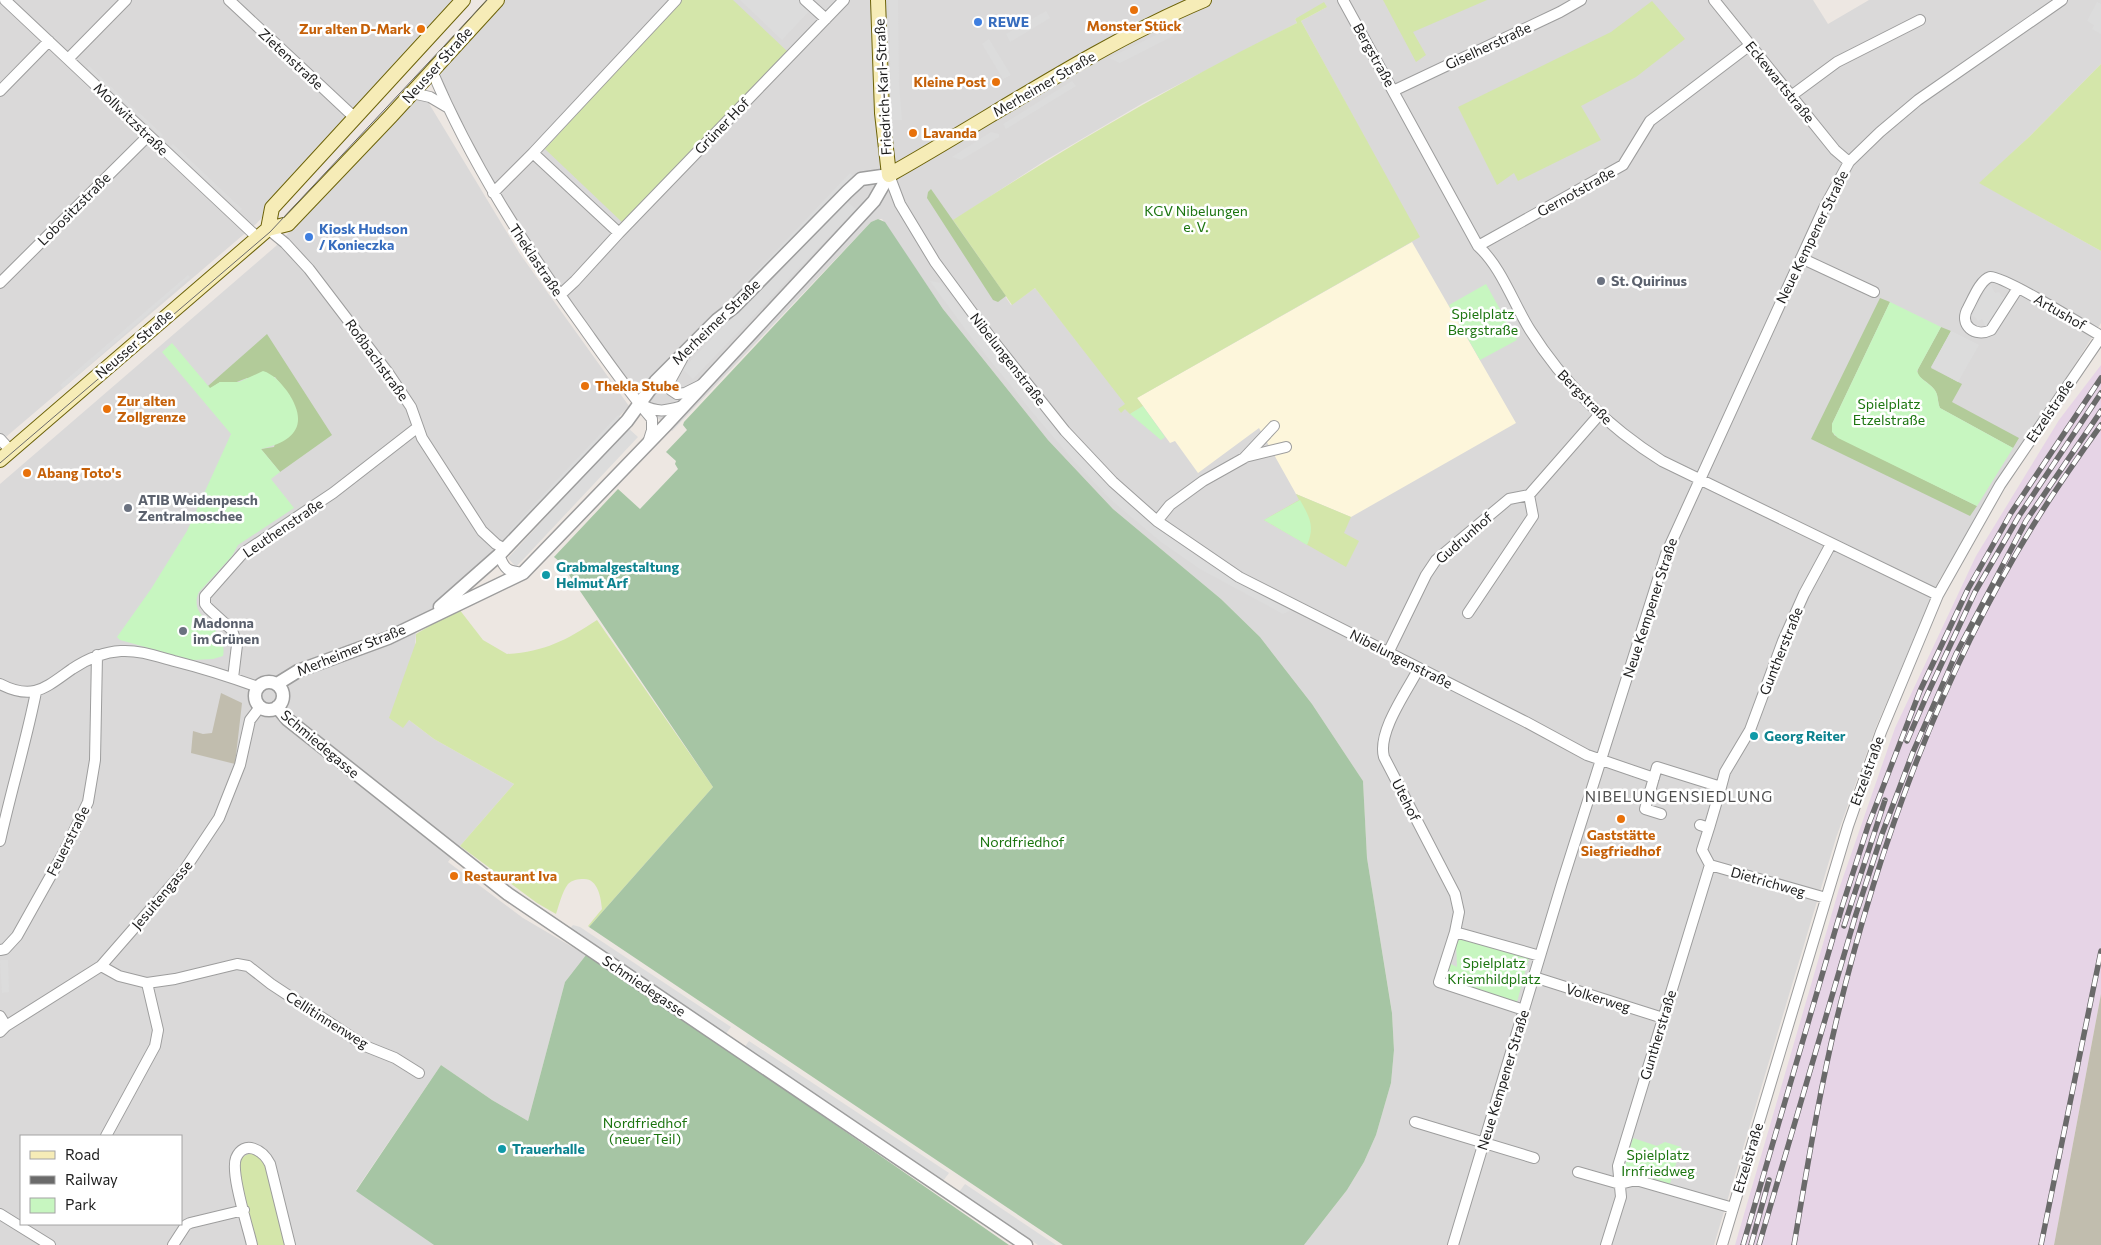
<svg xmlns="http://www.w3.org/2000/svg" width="2101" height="1245" font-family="Commissioner,sans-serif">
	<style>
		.residential { fill: #dad9d9; fill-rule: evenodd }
		.industrial { fill: #e6d4e6 }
		.education { fill: #fdf6db }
		.construction { fill: #c1bdae }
		.grass { fill: #d4e6aa }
		.forest { fill: #b2cb99 }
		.cemetery { fill: #a6c5a4 }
		.park { fill: #c7f6c0 }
		.parking { fill: #dcdcdc }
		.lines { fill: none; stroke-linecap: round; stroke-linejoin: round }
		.minor-casing { stroke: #9d9d9d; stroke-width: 12 }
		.tertiary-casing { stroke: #9d9d9d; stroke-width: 15 }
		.secondary-casing { stroke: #6d6309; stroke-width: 16 }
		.minor { stroke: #fff; stroke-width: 10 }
		.tertiary { stroke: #fff; stroke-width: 12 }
		.secondary { stroke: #f6ecb7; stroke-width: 14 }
		.tram { stroke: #6a6a6a; stroke-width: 1 }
		.rail-casing { stroke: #6a6a6a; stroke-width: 5.5 }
		.rail { stroke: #fff; stroke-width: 4; stroke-dasharray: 11; stroke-linecap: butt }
		.food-dot { fill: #e8710a; stroke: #fff; stroke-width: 2 }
		.shop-dot { fill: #3f7fe0; stroke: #fff; stroke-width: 2 }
		.worship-dot { fill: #6b7280; stroke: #fff; stroke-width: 2 }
		.culture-dot { fill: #0f9aa8; stroke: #fff; stroke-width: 2 }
		.labels { text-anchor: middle; stroke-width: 5; stroke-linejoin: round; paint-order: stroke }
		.shop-label { font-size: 14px; font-weight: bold; fill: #366cbe; stroke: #fff; text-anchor: start }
		.food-label { font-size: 14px; font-weight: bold; fill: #c56008; stroke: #fff; text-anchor: start }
		.street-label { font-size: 14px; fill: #1c1c1c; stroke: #fff }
		.park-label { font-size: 14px; fill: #1c7510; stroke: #fff }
		.worship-label { font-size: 14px; font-weight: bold; fill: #5b616d; stroke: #fff; text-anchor: start }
		.culture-label { font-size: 14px; font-weight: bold; fill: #0d838f; stroke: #fff; text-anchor: start }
		.neighbourhood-label { font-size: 15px; letter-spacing: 1px; fill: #4f4f4f; stroke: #fff }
	</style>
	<rect width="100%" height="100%" fill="#ede7e2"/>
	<path class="residential" d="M0,0H465L344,131L256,224L0,442Z
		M501,0H1813L1828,24L1869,0H2101V64L2029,137L1980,183L2101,251V323L1939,580L1876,727L1836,838L1714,1245H1304L1347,1190L1364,1162L1376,1135L1391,1083L1394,1050L1392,1012L1367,858L1363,781L1312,704L1260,637L1221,599L1113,509L1048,440L943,309L882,219H878L871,222L672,431L639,401L509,218L432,74ZM1327,7L1301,21L1419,237L1126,404L1035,288L1011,305L954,220L1046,160L1143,103L1297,23L1295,19Z
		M419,95L425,97L520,254L629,406L416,633L409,720L434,739L514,784L460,846L448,862L523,918L586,955L565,982L528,1121L492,1100L441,1065L356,1190L434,1245H0V484L276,246ZM21,1136H181V1224H21Z"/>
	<path class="industrial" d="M2101,365V994L2054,1245H1735L1839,889L1895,728L1976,556L2059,420Z"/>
	<path class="education" d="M1412,242L1516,423L1351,517L1296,494L1259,428L1198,473L1175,441L1170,443L1137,398Z"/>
	<path class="construction" d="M221,693L242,703L235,764L191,753L193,731L203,734L212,733Z
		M2101,994V1245H2054Z"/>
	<path class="grass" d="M681,0H733L787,51L624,224L545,149Z
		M1383,0H1487L1413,32L1426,55L1416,62Z
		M1652,1L1685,39L1636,77L1581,106L1601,140L1518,181L1514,173L1497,185L1458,107L1611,32Z
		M1324,2L1327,7L1301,21L1420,237L1137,398L1143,406L1130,414L1125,409L1121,413L1118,409L1125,404L1035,288L1012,305L953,220C1064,148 1178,82 1297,23L1295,19Z
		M2101,64V251L1979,183L2029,137Z
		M1296,494L1351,517L1344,533L1359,541L1346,567L1264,520L1299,500Z
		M459,609L483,640L507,654C544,652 567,640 597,620L713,787L589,927L588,926L602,909C601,898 598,878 583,879C578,879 572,880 568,884C562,892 559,905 556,914L537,903L460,846L514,784L434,739L409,720L403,728L389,718L416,642V634Z
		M255,1153L264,1160L286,1245H255L237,1172C239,1160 242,1154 255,1153Z"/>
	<path class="forest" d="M931,189L1006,296L998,302L993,300L927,198L928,192Z
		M1880,298L1890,302L1832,424L1834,435L1977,506L1970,516L1811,439Z
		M1941,327L1951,331L1931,368L1962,384L1952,402L2019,438L2013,448L1940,408C1937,401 1939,394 1933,388C1928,382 1922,380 1917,374L1918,369Z
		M267,334L332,435L280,472L261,449L274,447L290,396L275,377L247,378L234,383L220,382L210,389L208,386Z"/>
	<path class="cemetery" d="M878,219L885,222L943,309L1048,440L1113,509L1221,599L1260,637L1312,704L1363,781L1367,858L1392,1013L1394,1050L1391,1083L1376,1135L1364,1162L1347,1190L1304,1245H1063L589,927L713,787L561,563L554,557L618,489L640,509L678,469L675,464L676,461L666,452L687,430L683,425L684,422L871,222Z
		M586,955L719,1044L1009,1245H434L356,1191L441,1065L492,1100L528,1121L565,982Z"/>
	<path class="park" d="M1486,284L1517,340L1480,360L1449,305Z
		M1890,302L1941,327L1917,371C1920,380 1928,382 1934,389C1939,395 1937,401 1940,408L2013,448L1977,506L1838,438L1832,432V424Z
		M172,343L210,388L220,382H239L263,371C273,374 280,382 287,391C309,423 297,441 261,449L280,472L271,479L294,508L238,545L232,556L199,592C186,620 229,625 223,656L213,659L192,660L120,640L117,637L151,589L187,531L231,434L162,352Z
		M1143,406L1165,437L1161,440L1130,414Z
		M1300,500C1310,518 1315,526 1307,545L1264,520Z
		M1462,938L1529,958L1517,1002L1454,982L1447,976L1449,963L1457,967L1456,942Z
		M1633,1138L1657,1146L1665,1142L1681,1147L1670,1184L1626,1170L1625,1166Z"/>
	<path class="parking" d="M740,0H801L811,9L782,40Z
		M889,0H898L899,84L902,120H891Z
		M2097,2L2101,4V34L2092,29L2094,25L2087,21Z
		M1046,11L1050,18L1010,42L1006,34Z
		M1168,29L1174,32L1173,36L1120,63L1109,58Z
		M989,39L1011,75L1003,79L982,44Z
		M89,66L163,135L161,137L87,68Z
		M1072,81L1076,86L1006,129L1003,124Z
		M991,132L999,134V137L961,160L952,157Z
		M173,144L242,209L240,211L170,146Z
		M850,173L854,177L736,301L732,297Z
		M845,200L856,209L693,379L683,369Z
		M188,275L190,277L63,388L60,385Z
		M930,281L941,283L1066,440L1111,488L1136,510L1199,558L1239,583L1292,610L1283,614L1200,569L1161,542L1110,499L1073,460L1033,413L971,337Z
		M1991,285L1995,293L1999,292L2002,297H2004L1990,324L1986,328L1982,319L1978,321L1975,317L1972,316L1987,287Z
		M1951,331L1979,345L1958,382L1931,367Z
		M618,415L623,420L513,535L509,531Z
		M628,428L638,437L516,567L508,558Z
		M573,925L580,927L731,1027L725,1035L569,930Z
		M0,960H8L9,992L2,993Z
		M749,1041L949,1173L943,1181L744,1048Z
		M965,1184L1056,1245H1038L959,1192Z"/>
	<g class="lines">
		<defs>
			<path id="minor" d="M5,0L258,238
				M229,0L354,117
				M676,0L533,153L619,233L844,0
				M805,0L826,19
				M1343,0L1478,246C1502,268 1513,303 1530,330C1564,384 1608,427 1662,461L1938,595
				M1714,0L1835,150L1849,162
				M68,59L126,0
				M432,71C471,163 525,247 583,327C605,358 627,390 652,419V430L648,443
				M0,91L49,41
				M1393,91L1560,12L1581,0
				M412,93L430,97L447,107
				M1791,96L1837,62L1920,20
				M889,175L900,204L935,262L991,338L1065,431L1113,482L1157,521L1239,577L1526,722L1587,755L1654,778
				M493,193L533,153
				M268,229L285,243L309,269L389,374L411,407L422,438L482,531L496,544L505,549
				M1478,246L1623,165L1650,121L1750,45
				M1801,258L1874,292
				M0,283L148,136
				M2018,288L1991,330C1975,338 1958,325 1968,308C1973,299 1980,280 1990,277C2000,274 2086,327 2101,336
				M560,295L575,281L619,233
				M682,359L669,383L671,390L677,394L685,393L701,385
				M642,405C659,413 665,411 683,406
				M0,439L11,451
				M1245,457L1286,447
				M1157,521L1170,505L1203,481L1244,458L1274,426
				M499,555C505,570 507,571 523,573
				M1468,613L1533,516L1529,495
				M1388,653L1426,575L1436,560L1509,499L1529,495L1599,415
				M1419,668C1407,691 1377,732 1384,757L1455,894L1459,912L1455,932
				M233,678L237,645L232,630L208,608L205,604V596L243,553L333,493L418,427
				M0,684C33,701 45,688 72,669C87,659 103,652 121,651C139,650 156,656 174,661C202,668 230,677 258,687
				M1721,787L1725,772L1750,730L1783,641L1804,594L1831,544
				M1661,814L1645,809L1657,767L1721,787L1709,828L1700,825
				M0,841C11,791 26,742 36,692
				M1710,865L1826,898
				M0,950L5,949L17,936L64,852L88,802L95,760L97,655
				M101,966L119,976L147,983L175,979L237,964L248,966L271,984L365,1046L395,1058L419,1073
				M1534,977L1663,1018
				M1524,1010L1439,982L1455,932L1540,956
				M0,1016L6,1026
				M0,1032L6,1026L101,966L183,872L219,818L240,765L250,720L260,707
				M1415,1122L1534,1158
				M106,1136L155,1046L158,1030L147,983
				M1578,1172L1620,1184L1636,1180L1733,1208
				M0,1214L50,1245
				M173,1245L186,1225L190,1223L244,1210
				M252,1245C248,1227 230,1173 236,1158C244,1139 263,1150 270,1164L290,1245
				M1453,1245L1562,883L1666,554L1824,208L1849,162L1880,132L1918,100L2062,0
				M1606,1245L1621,1197L1618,1166L1710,865L1702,850L1709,828
				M1722,1245L1848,826L1881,732L1938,595L2000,485L2101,337"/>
			<path id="tertiary" d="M440,607L499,555L627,421L656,381L717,320L734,307L847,192L861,179L889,175
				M255 696a14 14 0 1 1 28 0a14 14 0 1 1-28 0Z
				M277,684L298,671L388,638L523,573L665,426L874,201L889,175
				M277,707L287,719L508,894L1026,1245"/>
			<path id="secondary" d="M878,0L882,113L889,175C994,116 1093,47 1204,0
				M268,229L272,208L463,0
				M0,460L268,229L288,224L391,116L497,0"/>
		</defs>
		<use href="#minor" class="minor-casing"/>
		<use href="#tertiary" class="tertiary-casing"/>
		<use href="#secondary" class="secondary-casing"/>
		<use href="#minor" class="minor"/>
		<use href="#tertiary" class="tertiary"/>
		<use href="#secondary" class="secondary"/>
		<path class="tram" d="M0,463L270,232L487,0"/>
		<defs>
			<path id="rail" d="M1907,741L1927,695L1975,592L2019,516L2101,393
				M1844,926L1885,800
				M1743,1245L1842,907L1868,826L1920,691L1968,589L2011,513L2101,378
				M1751,1245L1769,1180
				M1759,1245L1856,914L1882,834L1913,752L1956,654L2026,521L2101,411
				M1794,1245C1807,1169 1819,1093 1837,1018C1878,847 1941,674 2034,524C2055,490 2078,457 2101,425
				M2041,1245L2101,951"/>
		</defs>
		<use href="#rail" class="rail-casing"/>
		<use href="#rail" class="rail"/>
	</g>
	<g class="food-dot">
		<circle cx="1134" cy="10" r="5"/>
		<circle cx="421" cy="29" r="5"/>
		<circle cx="996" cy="82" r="5"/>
		<circle cx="913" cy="133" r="5"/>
		<circle cx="585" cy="386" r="5"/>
		<circle cx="107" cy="409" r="5"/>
		<circle cx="27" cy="473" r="5"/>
		<circle cx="1621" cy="819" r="5"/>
		<circle cx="454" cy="876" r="5"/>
	</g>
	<g class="shop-dot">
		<circle cx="978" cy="22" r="5"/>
		<circle cx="309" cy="237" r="5"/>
	</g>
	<g class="worship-dot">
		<circle cx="1601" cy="281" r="5"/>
		<circle cx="128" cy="508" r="5"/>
		<circle cx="183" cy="631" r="5"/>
	</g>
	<g class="culture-dot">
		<circle cx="546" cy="575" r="5"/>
		<circle cx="1754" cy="736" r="5"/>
		<circle cx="502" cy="1149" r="5"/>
	</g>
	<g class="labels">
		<g class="shop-label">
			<text x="988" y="27">REWE</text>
			<text x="319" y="234">Kiosk Hudson<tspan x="319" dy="16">/ Konieczka</tspan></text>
		</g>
		<g class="food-label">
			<text x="1134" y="31" text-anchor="middle">Monster Stück</text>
			<text x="411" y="34" text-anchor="end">Zur alten D-Mark</text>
			<text x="986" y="87" text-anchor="end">Kleine Post</text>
			<text x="923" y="138">Lavanda</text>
			<text x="595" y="391">Thekla Stube</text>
			<text x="117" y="406">Zur alten<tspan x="117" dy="16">Zollgrenze</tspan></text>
			<text x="37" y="478">Abang Toto's</text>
			<text x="1621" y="840" text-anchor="middle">Gaststätte<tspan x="1621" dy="16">Siegfriedhof</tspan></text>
			<text x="464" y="881">Restaurant Iva</text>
		</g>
		<g class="street-label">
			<text transform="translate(1488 46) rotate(-25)" y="5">Giselherstraße</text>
			<text transform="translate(1374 55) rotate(61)" y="5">Bergstraße</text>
			<text transform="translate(291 59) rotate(43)" y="5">Zietenstraße</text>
			<text transform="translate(437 65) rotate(-48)" y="5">Neusser Straße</text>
			<text transform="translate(1780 82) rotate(51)" y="5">Eckewartstraße</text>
			<text transform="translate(1044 84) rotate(-30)" y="5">Merheimer Straße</text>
			<text transform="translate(883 87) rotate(-93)" y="5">Friedrich-Karl-Straße</text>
			<text transform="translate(131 119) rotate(44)" y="5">Mollwitzstraße</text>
			<text transform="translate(722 126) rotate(-46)" y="5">Grüner Hof</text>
			<text transform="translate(1576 192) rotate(-29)" y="5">Gernotstraße</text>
			<text transform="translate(74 209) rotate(-45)" y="5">Lobositzstraße</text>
			<text transform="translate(1812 237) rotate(-64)" y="5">Neue Kempener Straße</text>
			<text transform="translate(536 260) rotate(56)" y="5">Theklastraße</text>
			<text transform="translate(2060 312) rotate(30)" y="5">Artushof</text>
			<text transform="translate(716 322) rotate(-44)" y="5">Merheimer Straße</text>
			<text transform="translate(134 344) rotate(-41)" y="5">Neusser Straße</text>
			<text transform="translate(1008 359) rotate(52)" y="5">Nibelungenstraße</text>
			<text transform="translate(377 360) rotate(54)" y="5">Roßbachstraße</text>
			<text transform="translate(1585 397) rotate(45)" y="5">Bergstraße</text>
			<text transform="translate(2050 411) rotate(-56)" y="5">Etzelstraße</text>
			<text transform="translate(283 528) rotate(-34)" y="5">Leuthenstraße</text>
			<text transform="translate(1464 538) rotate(-41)" y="5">Gudrunhof</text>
			<text transform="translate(1650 608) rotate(-72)" y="5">Neue Kempener Straße</text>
			<text transform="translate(351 650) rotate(-22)" y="5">Merheimer Straße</text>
			<text transform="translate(1781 651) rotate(-68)" y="5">Guntherstraße</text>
			<text transform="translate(1401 659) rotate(27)" y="5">Nibelungenstraße</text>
			<text transform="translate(320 744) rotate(40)" y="5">Schmiedegasse</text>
			<text transform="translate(1867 771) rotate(-70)" y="5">Etzelstraße</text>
			<text transform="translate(1406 800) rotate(63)" y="5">Utehof</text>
			<text transform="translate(68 841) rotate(-63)" y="5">Feuerstraße</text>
			<text transform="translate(1768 882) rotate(16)" y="5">Dietrichweg</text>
			<text transform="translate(162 895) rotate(-50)" y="5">Jesuitengasse</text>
			<text transform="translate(644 986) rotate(34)" y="5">Schmiedegasse</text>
			<text transform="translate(1598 998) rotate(17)" y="5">Volkerweg</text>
			<text transform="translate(327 1020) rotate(32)" y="5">Cellitinnenweg</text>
			<text transform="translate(1658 1035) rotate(-73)" y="5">Guntherstraße</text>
			<text transform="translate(1503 1080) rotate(-73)" y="5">Neue Kempener Straße</text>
			<text transform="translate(1748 1158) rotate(-73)" y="5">Etzelstraße</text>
		</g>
		<g class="park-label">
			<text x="1196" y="216">KGV Nibelungen<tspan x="1196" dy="16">e. V.</tspan></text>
			<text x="1483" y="319">Spielplatz<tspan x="1483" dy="16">Bergstraße</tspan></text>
			<text x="1889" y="409">Spielplatz<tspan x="1889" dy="16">Etzelstraße</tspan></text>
			<text x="1022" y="847">Nordfriedhof</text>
			<text x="1494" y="968">Spielplatz<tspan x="1494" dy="16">Kriemhildplatz</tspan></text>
			<text x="645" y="1128">Nordfriedhof<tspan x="645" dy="16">(neuer Teil)</tspan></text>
			<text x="1658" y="1160">Spielplatz<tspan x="1658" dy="16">Irnfriedweg</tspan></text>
		</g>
		<g class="worship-label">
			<text x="1611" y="286">St. Quirinus</text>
			<text x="138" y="505">ATIB Weidenpesch<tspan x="138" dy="16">Zentralmoschee</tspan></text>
			<text x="193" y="628">Madonna<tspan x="193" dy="16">im Grünen</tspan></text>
		</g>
		<g class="culture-label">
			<text x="556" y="572">Grabmalgestaltung<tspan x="556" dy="16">Helmut Arf</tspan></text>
			<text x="1764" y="741">Georg Reiter</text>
			<text x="512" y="1154">Trauerhalle</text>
		</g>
		<g class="neighbourhood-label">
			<text x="1679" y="802">NIBELUNGENSIEDLUNG</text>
		</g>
	</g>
	<rect x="20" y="1135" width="162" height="90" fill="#ffffff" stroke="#a4a4a4"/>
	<rect x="30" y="1151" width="25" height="8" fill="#f6ecb7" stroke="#a4a4a4"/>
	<text x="65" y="1160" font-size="15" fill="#1c1c1c">Road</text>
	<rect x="30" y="1176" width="25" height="8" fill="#6a6a6a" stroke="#a4a4a4"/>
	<text x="65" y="1185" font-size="15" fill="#1c1c1c">Railway</text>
	<rect x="30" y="1198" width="25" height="15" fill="#c7f6c0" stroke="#a4a4a4"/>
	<text x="65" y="1210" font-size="15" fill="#1c1c1c">Park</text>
</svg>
